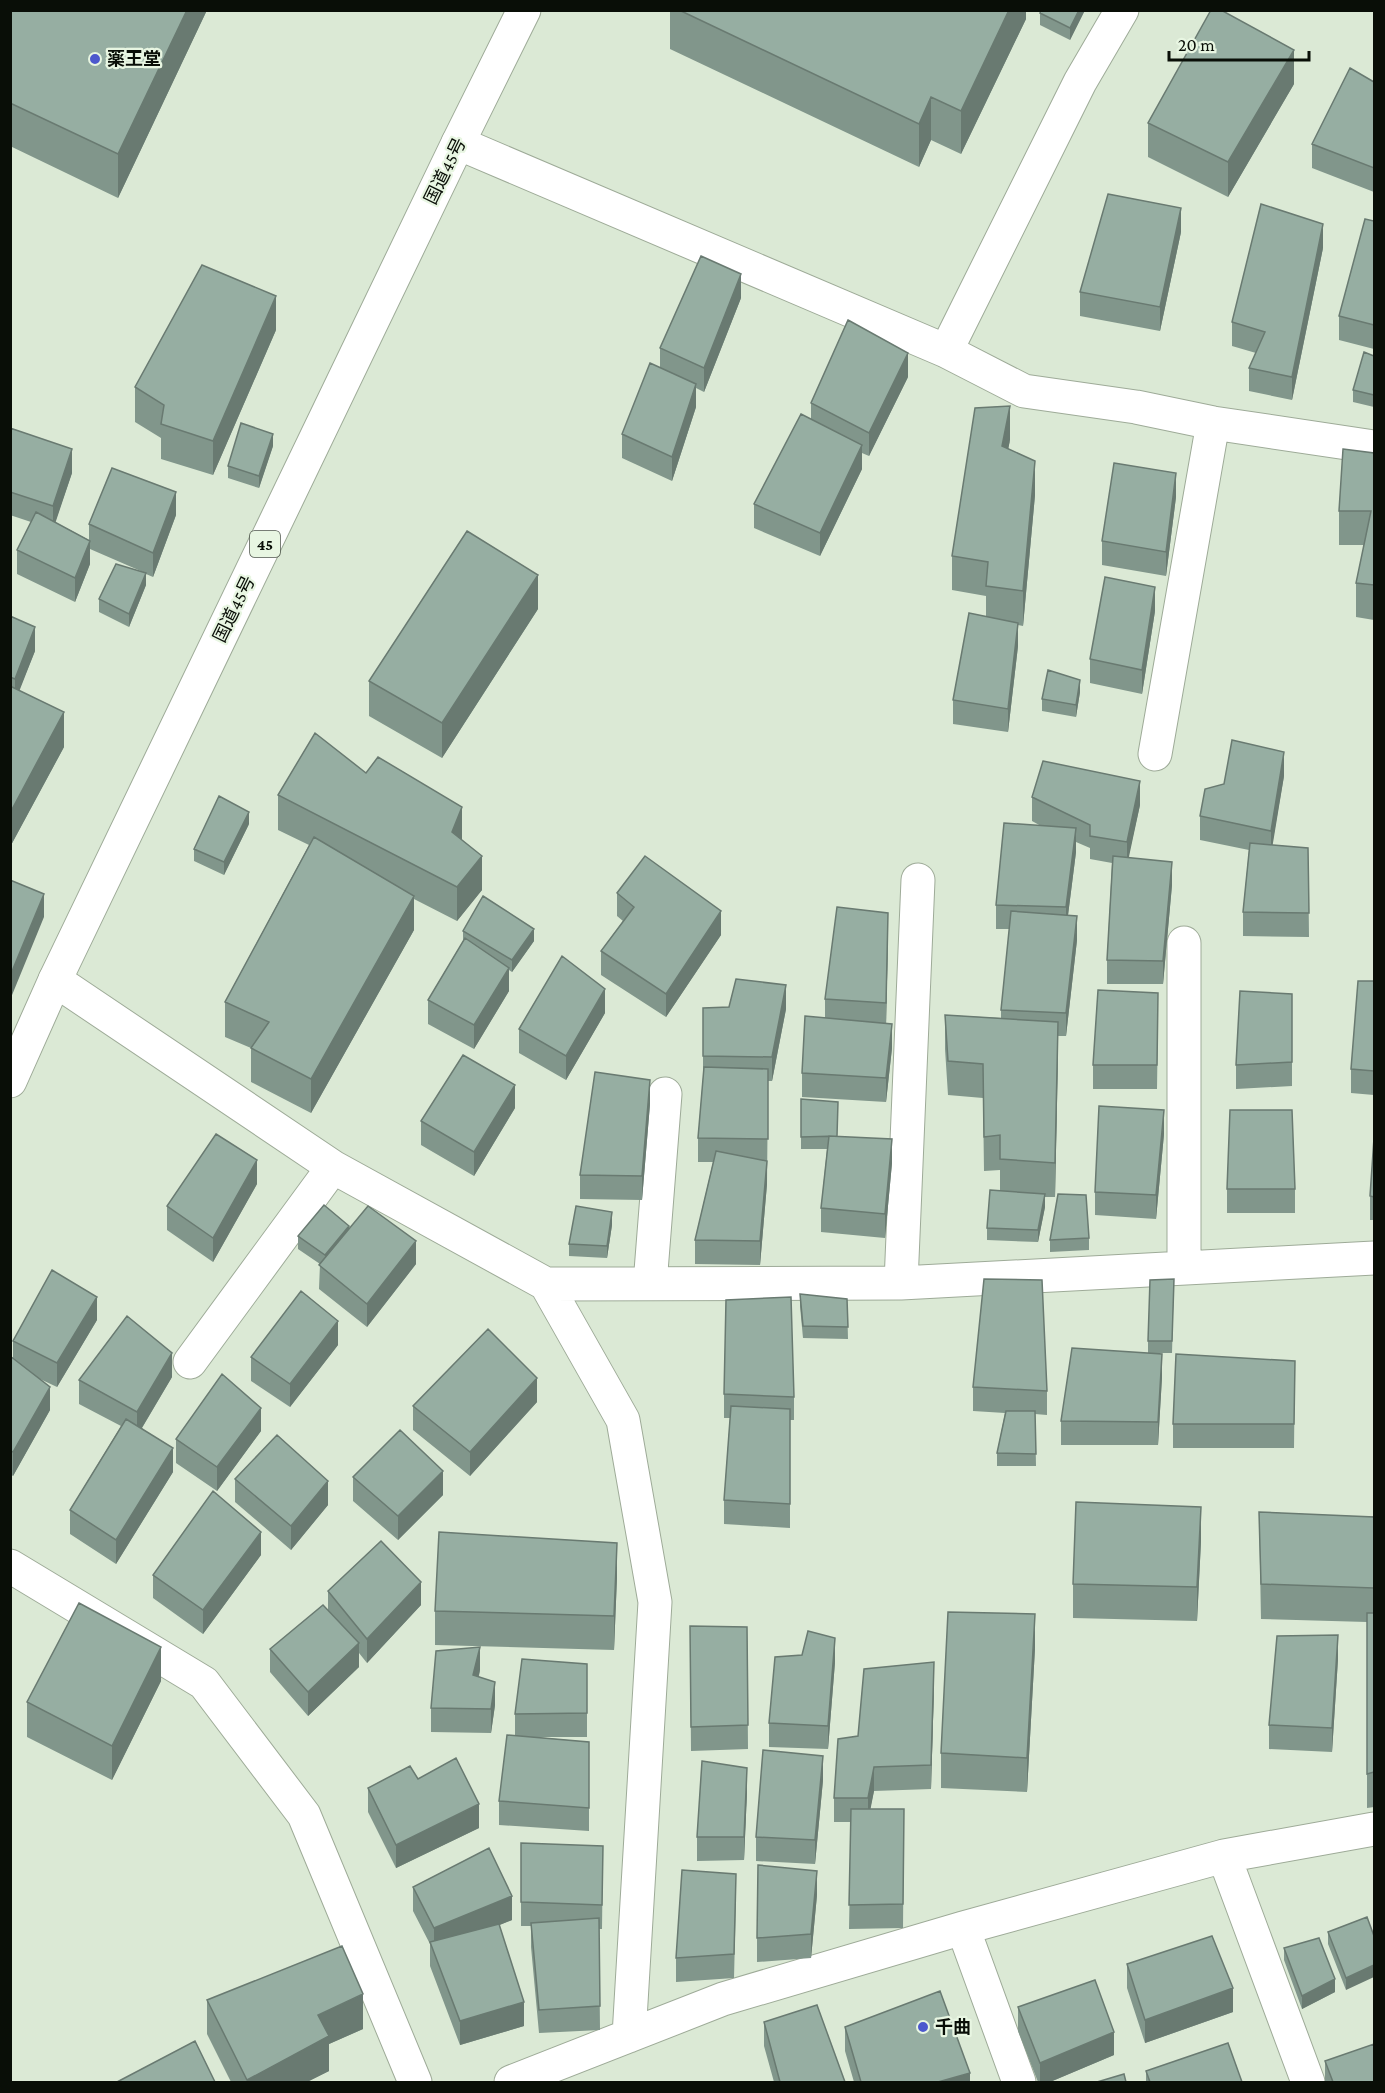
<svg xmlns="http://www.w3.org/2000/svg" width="1385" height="2093" font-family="'Crimson Pro','Noto Sans JP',serif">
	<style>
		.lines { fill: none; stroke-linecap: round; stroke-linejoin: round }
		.minor-casing { stroke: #9eab98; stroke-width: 35 }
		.highway-casing { stroke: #9eab98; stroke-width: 35 }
		.minor { stroke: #fff; stroke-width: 33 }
		.highway { stroke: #fff; stroke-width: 33 }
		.wall { fill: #81968b }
		.shaded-wall { fill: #697a71 }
		.building { fill: #96aea2; stroke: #697a71; stroke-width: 1.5 }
		.poi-dot { fill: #4c58cd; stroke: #e8f6e2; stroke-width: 2 }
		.labels { text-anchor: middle; stroke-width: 4.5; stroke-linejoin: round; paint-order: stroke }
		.shield { fill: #e8f6e2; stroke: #4c5449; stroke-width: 1.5 }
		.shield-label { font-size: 16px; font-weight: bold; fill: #090e07 }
		.poi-label { font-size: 18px; font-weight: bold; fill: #090e07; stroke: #e8f6e2; text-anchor: start }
		.street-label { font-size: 18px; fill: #090e07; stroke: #e8f6e2 }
	</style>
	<rect width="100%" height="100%" fill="#dbe9d5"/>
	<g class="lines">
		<defs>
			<path id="minor" d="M458,143L946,351L1024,391L1136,407L1213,423L1374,447
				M946,351L1080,82L1122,10
				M1155,754L1213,423
				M55,980L333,1167L546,1284L901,1283L1374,1258
				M1184,1268V943
				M901,1283L918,880
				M546,1284L623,1420L655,1602L629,2036
				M650,1284L665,1094
				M190,1362L333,1167
				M10,1566L204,1683L304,1815L415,2082
				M1224,1856L1308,2082
				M963,1928L1019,2082
				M511,2082L723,1999L963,1928L1224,1856L1374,1829"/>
			<path id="highway" d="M10,1081L55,980L458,143L524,10"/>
		</defs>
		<use href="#minor" class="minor-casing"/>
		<use href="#highway" class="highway-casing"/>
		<use href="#minor" class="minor"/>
		<use href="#highway" class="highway"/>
	</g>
	<path class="wall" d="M10,10H207L118,198L10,146Z
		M670,10H1026V19L961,154L931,140L919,167L670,49Z
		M1041,10H1085L1070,40L1040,25V13Z
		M1374,67V192L1312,168V144L1374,82Z
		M1294,84L1228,197L1148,157V123Z
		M1374,221V349L1339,340V316Z
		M1181,232L1160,331L1080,316V292Z
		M1323,248L1292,400L1249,391V368L1256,353L1232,346V322Z
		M741,298L704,392L696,388V407L672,481L622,458V434L660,368V348Z
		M276,330L213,475L161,459V438L135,422V387Z
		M1374,356V407L1353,402V390Z
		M908,377L869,456L862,453V469L820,556L754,528V504L811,419V403Z
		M10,428L72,473L55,522L89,540V524L176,515L153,577L146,574V585L129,627L99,612V599L143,572L90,549V564L75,602L17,574V550L31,522L10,515Z
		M1010,440L1008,449L1035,495L1023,626L1018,625V646L1008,732L953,724V700L986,616V596L952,590V556Z
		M273,446L259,488L228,478V466Z
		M1374,453V620L1356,617V583L1364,545H1339V511Z
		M1176,497L1166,576L1102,565V541Z
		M538,609L442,758L369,716V681Z
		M1155,611L1142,694L1090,683V659Z
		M10,616L35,651L19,690L64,747L10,847Z
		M1080,692L1076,717L1042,711V699Z
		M366,773L462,840L482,890L457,921L414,899V930L311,1113L251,1082V1048L225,1037V1002L309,845L278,830V795Z
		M1284,776L1272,845L1308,848L1309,937L1243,936V912L1249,850L1200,840V816Z
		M1032,797L1140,805L1128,858L1172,885L1163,984H1107V960L1112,863L1090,859V848L1076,842V852L1068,915L1077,940L1066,1036H1058L1055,1197H1045V1207L1038,1242L987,1240V1228L1000,1191V1170L984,1171L983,1098L948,1095L945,1049V1015L1001,1018V1010L1010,929H996V905L1041,826L1032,821Z
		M249,824L224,875L194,861V849Z
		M617,893L721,935L666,1017L601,975V951L623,921L617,916Z
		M463,931L534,941L512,972L509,970V991L474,1049L428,1024V1000L463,941Z
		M888,937L886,1024L892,1048L886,1102L802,1097V1073L825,1018V999Z
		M1374,981V1095L1351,1093V1069Z
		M1292,994V1086L1236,1089V1065Z
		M703,1008L786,1009L772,1081H768L767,1184L760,1265L695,1264V1240L713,1162H698V1138L703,1077Z
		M605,1013L566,1080L519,1053V1029Z
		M1158,1017L1157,1089H1093V1065Z
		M801,1099L837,1136L892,1163L885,1238L821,1232V1208L827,1149H801Z
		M650,1104L642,1200L580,1199V1175Z
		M515,1108L474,1176L421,1145V1121Z
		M1164,1134L1156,1219L1095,1215V1192Z
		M1374,1138V1220H1370V1196Z
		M257,1184L213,1262L167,1230V1206Z
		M1227,1189H1295V1213H1227Z
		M612,1225L607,1258L569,1256V1244Z
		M349,1230L416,1264L367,1327L319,1289L320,1264L298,1249V1236Z
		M1089,1238V1250L1050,1252V1240Z
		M1174,1279L1172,1353H1153L1162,1377L1158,1445H1061V1421L1148,1353V1341Z
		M800,1294L847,1299L848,1339L803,1338L800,1306Z
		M97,1320L57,1387L40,1379L50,1410L13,1476L10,1474V1356L13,1358V1341Z
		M338,1345L290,1407L251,1381V1357Z
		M1295,1361L1294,1448H1173V1424Z
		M172,1377L142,1428L173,1472L116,1564L70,1534V1510L121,1426L79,1404V1380Z
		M973,1387L1047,1391V1415L1035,1414L1036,1466H997V1453L1005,1413L973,1411Z
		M724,1394L794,1397V1420H790V1528L724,1524V1500L730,1418H724Z
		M537,1402L470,1476L413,1430V1406Z
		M261,1431L217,1491L176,1463V1439Z
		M353,1477L443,1495L398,1540L353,1501Z
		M235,1479L328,1505L291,1550L235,1502Z
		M1259,1512L1374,1517V1807L1367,1808V1622L1261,1619Z
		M1201,1541L1197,1621L1073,1618V1584Z
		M261,1555L203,1634L153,1598V1575Z
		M617,1577L614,1650L435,1645V1611Z
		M328,1591L421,1605L367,1663L359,1653V1667L308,1716L270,1672V1649L328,1611Z
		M690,1626L747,1627L748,1749L691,1751Z
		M1035,1648L1027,1792L941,1788V1753Z
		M1338,1659L1332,1752L1269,1749V1725Z
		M835,1662L828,1749L769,1747V1723Z
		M587,1664V1737H537L589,1742V1831L499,1825V1801L515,1735V1714Z
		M480,1670L479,1676L495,1705L491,1733L431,1732V1708Z
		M161,1681L112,1780L27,1737V1702Z
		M934,1686L931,1789L874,1791L870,1809H904L903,1928L849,1929L851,1822H834V1798L858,1736Z
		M418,1779L479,1828L396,1868L368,1812V1788Z
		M823,1780L815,1864L756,1861V1837Z
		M747,1792L744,1860L697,1861V1837Z
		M521,1843L603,1846L602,1929H599L600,2030L539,2033L531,1947V1926H521Z
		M413,1887L512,1920L499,1925L524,2026L460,2045L430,1966V1944L413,1911Z
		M817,1895L811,1958L757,1962V1938Z
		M736,1898L734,1978L676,1982V1958Z
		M1367,1917L1346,1990L1328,1944V1932Z
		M1284,1948L1335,1992L1302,2009L1284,1960Z
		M1127,1964L1233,2012L1145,2043L1127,1988Z
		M207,2000L363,2029L329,2044V2071L307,2082H231L207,2034Z
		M1018,2007L1114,2055L1050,2082H1038L1018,2031Z
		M764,2022L845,2082H774L764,2046Z
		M845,2027L970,2082H854L845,2051Z
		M1325,2061L1374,2082H1325Z
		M1146,2071L1242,2082H1146Z"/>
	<path class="shaded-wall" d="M187,10H207L118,198V154Z
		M1009,10H1026V19L961,154V111Z
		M1079,10H1085L1070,40V28Z
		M1294,50V84L1228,197V162Z
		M931,97V140L919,167V124Z
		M1181,208V232L1160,331V307Z
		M1323,224V248L1292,400V377Z
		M741,274V298L704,392V368Z
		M276,296V330L213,475V441Z
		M908,353V377L869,456V433Z
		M696,384V407L672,481V457Z
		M1010,406V440L1002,481V446Z
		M273,434V446L259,488V476Z
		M862,445V469L820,556V533Z
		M72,449V473L53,530V506Z
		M1035,461V495L1023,626V591Z
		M1176,473V497L1166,576V552Z
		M176,492V515L153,577V553Z
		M90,541V564L75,602V578Z
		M146,573V585L129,627V614Z
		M538,575V609L442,758V723Z
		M1155,587V611L1142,694V670Z
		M1018,623V646L1008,732V709Z
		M35,627V651L15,702V679Z
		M1080,680V692L1076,717V705Z
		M64,712V747L10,847V813Z
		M1284,752V776L1271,855V831Z
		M1140,781V805L1127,866V842Z
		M462,807V841L452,832Z
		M249,812V824L224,875V862Z
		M1076,828V852L1066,931V907Z
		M482,856V890L457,921V887Z
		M1172,862V885L1163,984V961Z
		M44,894V917L10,1000V976Z
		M414,896V930L311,1113V1079Z
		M721,911V935L666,1017V994Z
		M888,913V937L886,1027V1003Z
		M1077,916V940L1066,1036V1013Z
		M534,929V941L512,972V960Z
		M509,968V991L474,1049V1025Z
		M786,985V1009L772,1081V1057Z
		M605,989V1013L566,1080V1056Z
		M1058,1022V1056L1055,1197V1163Z
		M892,1024V1048L886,1102V1078Z
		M650,1080V1104L642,1200V1176Z
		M515,1085V1108L474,1176V1152Z
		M1164,1110V1134L1156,1219V1195Z
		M892,1139V1163L885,1238V1214Z
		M257,1160V1184L213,1262V1238Z
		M767,1161V1184L760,1265V1241Z
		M1045,1194V1207L1038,1242V1230Z
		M612,1212V1225L607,1258V1246Z
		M349,1226V1238L325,1268V1255Z
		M416,1241V1264L367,1327V1304Z
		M97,1297V1320L57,1387V1363Z
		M338,1321V1345L290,1407V1384Z
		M172,1353V1377L137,1436V1412Z
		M1162,1354V1377L1158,1445V1422Z
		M537,1378V1402L470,1476V1452Z
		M50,1387V1410L13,1476V1452Z
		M261,1408V1431L217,1491V1467Z
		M173,1448V1472L116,1564V1540Z
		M443,1471V1495L398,1540V1516Z
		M328,1481V1505L291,1550V1526Z
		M1201,1507V1541L1197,1621V1587Z
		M261,1532V1555L203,1634V1610Z
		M617,1543V1577L614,1650V1616Z
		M421,1582V1605L367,1663V1639Z
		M1035,1614V1648L1027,1792V1758Z
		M1338,1635V1659L1332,1752V1728Z
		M835,1638V1662L828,1749V1726Z
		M359,1643V1667L308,1716V1692Z
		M161,1647V1681L112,1780V1746Z
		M480,1647V1670L473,1699V1675Z
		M934,1662V1686L931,1789V1765Z
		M495,1682V1705L491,1733V1709Z
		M12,1711V1735L10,1739V1715Z
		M823,1756V1780L815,1864V1840Z
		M874,1767V1791L868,1822V1798Z
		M747,1768V1792L744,1860V1837Z
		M479,1804V1828L396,1868V1845Z
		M817,1871V1895L811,1958V1934Z
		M512,1896V1920L434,1952V1928Z
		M1374,1965V1977L1346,1990V1978Z
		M1335,1979V1992L1302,2009V1996Z
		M1233,1988V2012L1145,2043V2020Z
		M363,1994V2029L329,2044V2071L307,2082H247V2080L318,2015Z
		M524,2002V2026L460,2045V2021Z
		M1114,2032V2055L1050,2082H1040V2063Z
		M970,2073V2082H938Z"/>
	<path class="building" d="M10,10H187L118,154L10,103Z
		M679,10H1009L961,111L931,97L919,124Z
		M1041,10H1079L1070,28L1040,13Z
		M1211,10H1221L1294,50L1228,162L1148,123Z
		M1350,68L1374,82V168L1312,144Z
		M1108,194L1181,208L1160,307L1080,292Z
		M1261,204L1323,224L1292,377L1249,368L1265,332L1232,322Z
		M1365,219L1374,221V325L1339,316Z
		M701,256L741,274L704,368L660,348Z
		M202,265L276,296L213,441L161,424L164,405L135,387Z
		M848,320L908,353L869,433L811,403Z
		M1364,352L1374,356V395L1353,390Z
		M650,363L696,384L672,457L622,434Z
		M1010,406L1002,446L1035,461L1023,591L986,586L988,562L952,556L975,408Z
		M801,414L862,445L820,533L754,504Z
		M241,423L273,434L259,476L228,466Z
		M10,428L72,449L53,506L10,492Z
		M1343,449L1374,453V585L1356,583L1371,511H1339Z
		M1114,463L1176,473L1166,552L1102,541Z
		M112,468L176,492L153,553L89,524Z
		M36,512L90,541L75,578L17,550Z
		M467,531L538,575L442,723L369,681Z
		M116,564L146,573L129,614L99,599Z
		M1105,577L1155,587L1142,670L1090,659Z
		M969,613L1018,623L1008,709L953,700Z
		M10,616L35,627L15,679L10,677Z
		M1048,670L1080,680L1076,705L1042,699Z
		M10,686L64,712L10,813Z
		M315,733L366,773L378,757L462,807L452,832L482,856L457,887L278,795Z
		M1232,740L1284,752L1271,831L1200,816L1205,789L1224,784Z
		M1043,761L1140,781L1127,842L1090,836V825L1032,797Z
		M219,796L249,812L224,862L194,849Z
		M1004,823L1076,828L1066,907L996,905Z
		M314,837L414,896L311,1079L251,1048L269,1022L225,1002Z
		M1250,843L1308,848L1309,913L1243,912Z
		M645,856L721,911L666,994L601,951L634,907L617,893Z
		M1113,856L1172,862L1163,961L1107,960Z
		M10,880L44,894L10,976Z
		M483,896L534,929L512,960L463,931Z
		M837,907L888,913L886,1003L825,999Z
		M1011,911L1077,916L1066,1013L1001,1010Z
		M465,938L509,968L474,1025L428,1000Z
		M562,956L605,989L566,1056L519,1029Z
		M736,979L786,985L772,1057L703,1056V1008L729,1007Z
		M1358,981H1374V1071L1351,1069Z
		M1098,990L1158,993L1157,1065H1093Z
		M1240,991L1292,994V1062L1236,1065Z
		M945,1015L1058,1022L1055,1163L1000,1159V1135L984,1137L983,1064L948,1061Z
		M805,1016L892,1024L886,1078L802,1073Z
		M463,1055L515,1085L474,1152L421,1121Z
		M704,1067L768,1069V1139L698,1138Z
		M595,1072L650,1080L642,1176L580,1175Z
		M801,1099L838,1102L837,1136L801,1137Z
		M1099,1106L1164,1110L1156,1195L1095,1192Z
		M1230,1110H1292L1295,1189H1227Z
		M216,1134L257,1160L213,1238L167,1206Z
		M829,1136L892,1139L885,1214L821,1208Z
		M1374,1138V1197L1370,1196Z
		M716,1151L767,1161L760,1241L695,1240Z
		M990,1190L1045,1194L1038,1230L987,1228Z
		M1058,1194L1086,1195L1089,1238L1050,1240Z
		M324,1205L349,1226L325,1255L298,1236Z
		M368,1206L416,1241L367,1304L319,1265Z
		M576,1206L612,1212L607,1246L569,1244Z
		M52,1270L97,1297L57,1363L13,1341Z
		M984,1279L1042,1280L1047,1391L973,1387Z
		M1174,1279L1172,1341H1148L1150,1280Z
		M301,1291L338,1321L290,1384L251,1357Z
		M800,1294L847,1299L848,1327L803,1326Z
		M791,1297L794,1397L724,1394L726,1300Z
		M127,1316L172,1353L137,1412L79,1380Z
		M488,1329L537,1378L470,1452L413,1406Z
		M1072,1348L1162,1354L1158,1422L1061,1421Z
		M1176,1354L1295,1361L1294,1424H1173Z
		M10,1356L50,1387L13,1452L10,1450Z
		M222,1374L261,1408L217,1467L176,1439Z
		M731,1406L790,1409V1504L724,1500Z
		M1006,1411H1035L1036,1454L997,1453Z
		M126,1419L173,1448L116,1540L70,1510Z
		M400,1430L443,1471L398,1516L353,1477Z
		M277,1435L328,1481L291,1526L235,1479Z
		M213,1491L261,1532L203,1610L153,1575Z
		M1076,1502L1201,1507L1197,1587L1073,1584Z
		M1259,1512L1374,1517V1588L1261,1584Z
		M439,1532L617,1543L614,1616L435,1611Z
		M381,1541L421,1582L367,1639L328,1591Z
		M79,1603L161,1647L112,1746L27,1702Z
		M323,1605L359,1643L308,1692L270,1649Z
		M948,1612L1035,1614L1027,1758L941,1753Z
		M1367,1613H1374V1772L1367,1774Z
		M690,1626L747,1627L748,1725L691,1727Z
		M808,1631L835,1638L828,1726L769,1723L775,1657L802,1655Z
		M1338,1635L1332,1728L1269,1725L1277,1636Z
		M480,1647L473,1675L495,1682L491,1709L431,1708L436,1651Z
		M522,1659L587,1664V1713L515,1714Z
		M934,1662L931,1765L874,1767L868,1798H834L838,1739L858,1736L864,1669Z
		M507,1735L589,1742V1808L499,1801Z
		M763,1750L823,1756L815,1840L756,1837Z
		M456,1758L479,1804L396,1845L368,1788L410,1766L418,1779Z
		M702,1761L747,1768L744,1837H697Z
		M851,1809H904L903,1904L849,1905Z
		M521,1843L603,1846L602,1905L521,1902Z
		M489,1848L512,1896L434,1928L413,1887Z
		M758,1865L817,1871L811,1934L757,1938Z
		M682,1870L736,1874L734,1954L676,1958Z
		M1367,1917L1374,1936V1965L1346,1978L1328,1932Z
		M599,1918L600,2006L539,2010L531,1923Z
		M499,1924L524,2002L460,2021L430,1942Z
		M1212,1936L1233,1988L1145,2020L1127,1964Z
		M1319,1938L1335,1979L1302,1996L1284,1948Z
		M342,1946L363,1994L318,2015L329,2036L247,2080L207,2000Z
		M1095,1980L1114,2032L1040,2063L1018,2007Z
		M940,1991L970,2073L938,2082H861L845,2027Z
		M817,2005L845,2082H780L764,2022Z
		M195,2041L215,2082H117Z
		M1228,2043L1242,2082H1150L1146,2071Z
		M1374,2044V2082H1333L1325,2061Z
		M1124,2074L1126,2082H1097Z"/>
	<g class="poi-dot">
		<circle cx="95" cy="59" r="6"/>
		<circle cx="923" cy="2027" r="6"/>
	</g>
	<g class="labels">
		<rect class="shield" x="250" y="531" width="30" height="26" rx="4.5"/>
		<g class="shield-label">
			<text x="265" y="550">45</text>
		</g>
		<g class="poi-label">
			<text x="107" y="65">薬王堂</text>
			<text x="935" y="2033">千曲</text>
		</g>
		<g class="street-label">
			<text transform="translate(445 171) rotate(-64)" y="6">国道45号</text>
			<text transform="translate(234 609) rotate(-64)" y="6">国道45号</text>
		</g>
	</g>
	<rect width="1385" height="2093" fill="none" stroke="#090e07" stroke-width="24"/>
	<path d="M1169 51v9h140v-9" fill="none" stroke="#090e07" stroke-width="3"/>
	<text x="1178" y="51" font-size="18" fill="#090e07" stroke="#e8f6e2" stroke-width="4.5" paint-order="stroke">20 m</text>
</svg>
